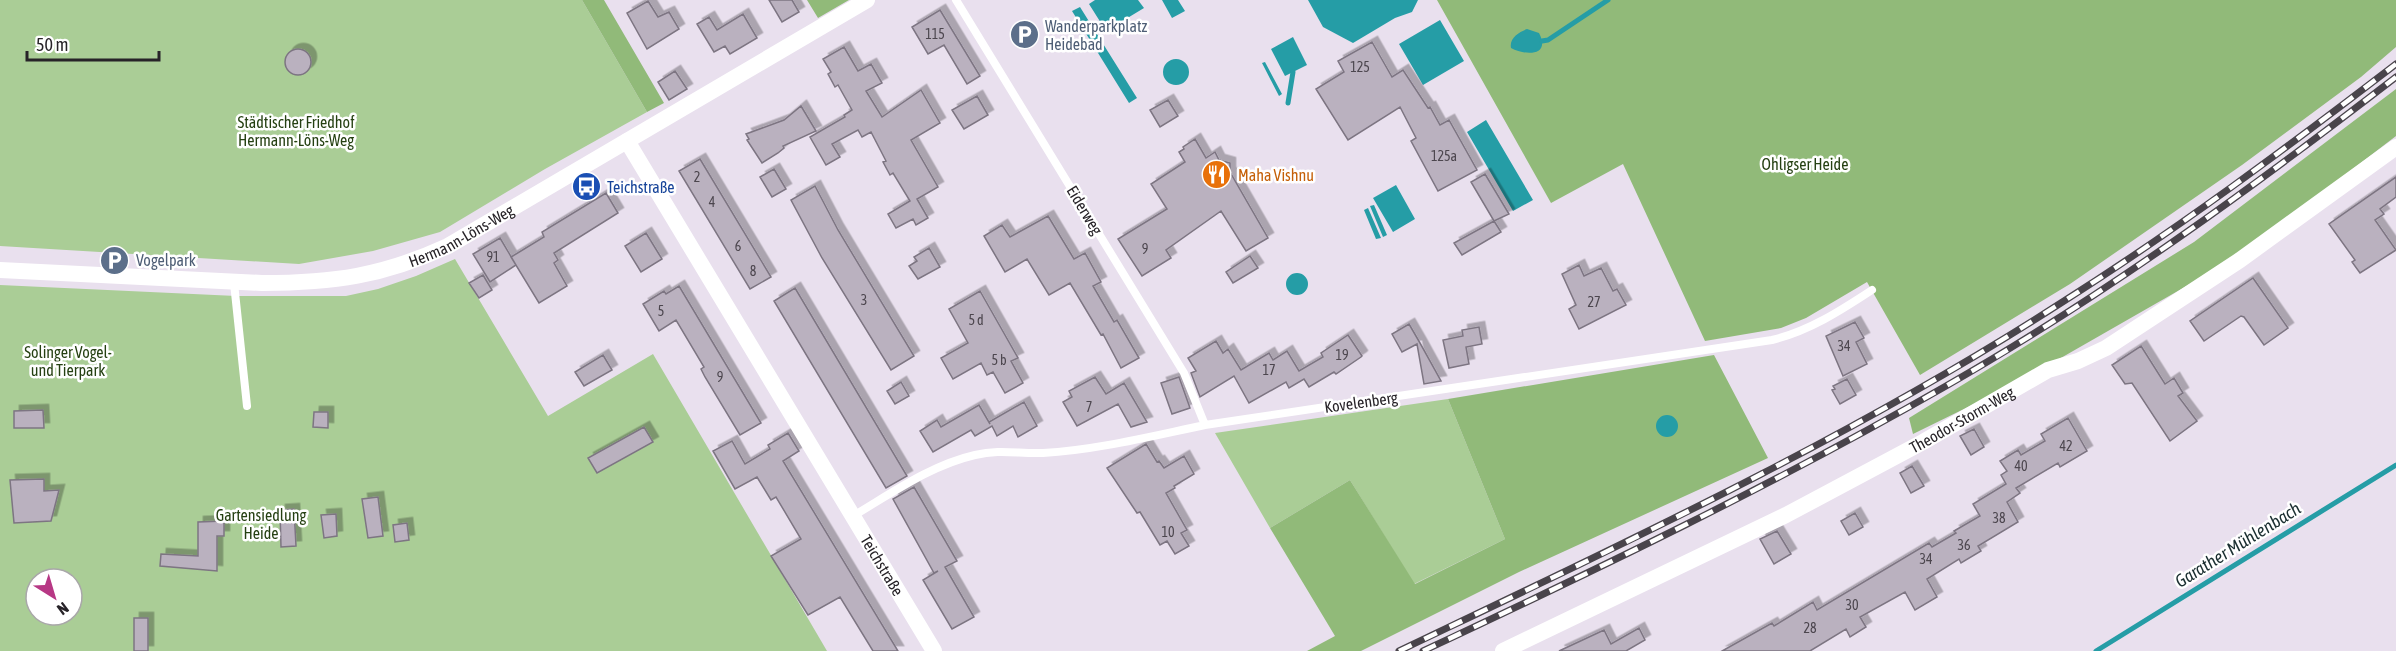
<svg xmlns="http://www.w3.org/2000/svg" width="2396" height="651" font-family="'Asap Condensed',sans-serif">
	<style>
		.green { fill: #aacd96; fill-rule: evenodd }
		.forest { fill: #91ba79 }
		.water { fill: #259da6 }
		.lines { fill: none; stroke-linecap: round; stroke-linejoin: round }
		.stream { stroke: #259da6; stroke-width: 5 }
		.building { fill: #bab1bf; stroke: #7d7582; stroke-width: 1.5; filter: url(#shadow) }
		.service { stroke: #fff; stroke-width: 8 }
		.minor { stroke: #fff; stroke-width: 16 }
		.rail-casing { stroke: #49444b; stroke-width: 7 }
		.rail { stroke: #fff; stroke-width: 4.5; stroke-dasharray: 14; stroke-linecap: butt }
		.labels { text-anchor: middle; stroke-width: 5; stroke-linejoin: round; paint-order: stroke }
		.number-label { font-size: 14px; fill: #4c464e }
		.service-label { font-size: 16px; fill: #4e5e75; stroke: #fff; text-anchor: start }
		.park-label { font-size: 16px; fill: #254012; stroke: #fff }
		.food-label { font-size: 16px; fill: #c56008; stroke: #fff; text-anchor: start }
		.transit-label { font-size: 16px; fill: #164399; stroke: #fff; text-anchor: start }
		.street-label { font-size: 16px; fill: #272328; stroke: #fff }
		.water-label { font-size: 18px; font-style: italic; fill: #1a2e30; stroke: #fff }
	</style>
	<defs>
		<filter id="shadow"><feDropShadow dx="5.5" dy="-5.5" stdDeviation="0" flood-color="#0004"/></filter>
	</defs>
	<rect width="100%" height="100%" fill="#e9e0ee"/>
	<path class="green" d="M0,0H582L647,112L545,169L440,232L373,251L299,264L0,246Z
		M455,259L548,416L653,354L827,651H0V285L236,296H346L378,289L416,276ZM36,579H72V615H36Z
		M1448,399L1505,539L1414,584L1350,480L1270,528L1215,433Z"/>
	<path class="forest" d="M582,0H604L664,103L647,112Z
		M807,0H849L818,18Z
		M1437,0H2396V47L2361,77L2242,165L2070,284L1920,375L1867,282L1806,318L1781,328L1705,341L1623,164L1551,203Z
		M2396,89V136L2239,256L2019,382L1913,434L1909,418L2194,242Z
		M1714,355L1768,458L1519,572L1361,651H1307L1335,636L1270,528L1350,480L1415,584L1505,539L1448,399Z"/>
	<path class="water" d="M1095,0H1138L1144,8L1106,31L1089,4Z
		M1162,0H1178L1185,11L1172,18Z
		M1308,0H1418L1412,12L1395,18L1353,43L1323,27Z
		M1080,7L1137,98L1129,103L1072,11Z
		M1440,20L1464,61L1423,85L1399,44Z
		M1527,29L1539,33C1551,56 1526,56 1511,48C1509,38 1519,32 1527,29Z
		M1293,37L1307,65L1285,76L1271,49Z
		M1163 72a13 13 0 1 1 26 0a13 13 0 1 1-26 0Z
		M1265,62L1282,94L1279,96L1262,63Z
		M1486,120L1533,200L1513,211L1467,132Z
		M1396,185L1415,219L1393,232L1373,198Z
		M1374,205L1387,235L1383,237L1370,206Z
		M1368,208L1381,238L1376,239L1364,210Z
		M1286 284a11 11 0 1 1 22 0a11 11 0 1 1-22 0Z
		M1656 426a11 11 0 1 1 22 0a11 11 0 1 1-22 0Z"/>
	<g class="lines">
		<path class="stream" d="M1542,41L1548,40L1608,0
			M1288,103L1293,72
			M2096,651L2396,465"/>
	</g>
	<path class="building" d="M769,0H792L799,12L782,22Z
		M648,1L658,17L669,12L679,29L647,49L627,13Z
		M940,10L980,76L967,84L944,45L928,54L912,27Z
		M743,14L757,38L730,54L725,46L714,52L697,24L709,17L717,30Z
		M1372,42L1392,77L1403,70L1428,108L1430,107L1440,125L1449,120L1477,170L1438,191L1411,141L1416,138L1400,107L1348,140L1316,89L1344,72L1338,61Z
		M844,47L858,71L871,64L882,83L866,91L882,117L921,90L940,123L911,140L938,187L917,199L928,218L916,225L913,219L896,228L888,214L910,201L893,173L890,175L883,162L886,161L871,132L862,137L858,130L832,144L840,157L826,165L810,137L845,117L844,115L852,110L838,85L835,87L828,74L831,72L823,59Z
		M285 62a13 13 0 1 1 26 0a13 13 0 1 1-26 0Z
		M675,71L687,89L669,100L658,82Z
		M977,96L988,115L964,129L952,110Z
		M1168,100L1178,116L1160,127L1150,110Z
		M801,106L816,131L783,146L784,148L778,153L762,163L747,140L749,139L746,134L784,120Z
		M1195,139L1206,158L1215,152L1219,160L1230,163V172L1268,238L1246,251L1221,211L1166,250L1171,258L1142,276L1118,239L1167,209L1151,184L1185,162L1179,152L1184,149L1183,147Z
		M700,159L771,277L750,289L679,171Z
		M774,169L786,189L772,197L760,177Z
		M1485,174L1509,214L1494,221L1471,182Z
		M2396,177V197L2380,209L2384,214L2375,220L2396,250L2360,273L2352,262L2355,260L2329,224Z
		M815,186L838,230L914,356L891,370L822,258L791,200Z
		M606,193L618,213L554,253L558,260L554,263L567,286L539,303L511,257L544,237L542,232Z
		M1048,216L1074,259L1085,253L1101,282L1093,286L1114,322L1117,320L1139,358L1121,368L1103,334L1101,335L1070,283L1049,295L1027,259L1005,272L984,236L1002,225L1010,237Z
		M1494,221L1501,232L1462,255L1454,243Z
		M646,233L662,259L641,272L625,246Z
		M500,238L516,265L490,282L473,254Z
		M929,248L940,267L918,279L909,266L917,261L914,257Z
		M1250,256L1258,268L1233,283L1226,272Z
		M1579,265L1584,276L1601,268L1613,291L1617,289L1626,305L1579,329L1569,309L1576,305L1562,274Z
		M483,275L492,290L479,298L469,283Z
		M2253,278L2288,328L2264,345L2244,317L2241,316L2204,341L2190,321Z
		M679,286L761,423L740,435L705,377L701,369L704,367L676,320L659,331L643,304L664,291L666,294Z
		M795,288L907,476L886,488L774,301Z
		M980,291L1018,358L1011,361L1023,383L1005,393L993,372L987,375L981,363L953,379L941,358L968,343L949,309Z
		M1855,322L1864,338L1856,342L1867,364L1843,376L1826,336Z
		M1409,324L1420,343L1441,381L1424,384L1417,344L1402,352L1392,334Z
		M1479,327L1482,344L1466,347L1469,364L1449,368L1443,340L1463,336L1462,330Z
		M1348,335L1362,356L1361,357L1336,374L1334,372L1309,387L1304,379L1289,388L1286,382L1249,403L1234,376L1200,397L1191,373L1196,371L1188,358L1216,341L1223,353L1228,349L1241,370L1269,353L1273,360L1287,351L1299,371L1323,357L1321,353Z
		M2141,346L2165,384L2174,378L2183,393L2178,396L2197,421L2170,441L2132,383L2125,384L2112,365Z
		M603,355L612,370L584,386L575,372Z
		M1095,377L1106,394L1124,383L1147,422L1131,427L1118,404L1077,426L1063,402L1072,397L1069,391Z
		M1179,377L1190,408L1172,414L1161,383Z
		M1847,379L1856,395L1840,404L1832,390L1835,389L1833,386Z
		M901,382L909,396L895,404L887,391Z
		M1024,402L1037,426L1018,437L1013,426L997,436L992,426L975,436L971,430L933,452L920,431L937,420L941,427L979,405L990,424L989,422Z
		M43,410L44,428H14V411Z
		M314,412H328V428L313,427Z
		M2068,418L2087,451L2060,467L2058,463L2016,488L2020,493L2007,502L2018,522L1978,546L1981,551L1961,563L1959,559L1927,579L1937,597L1915,610L1905,592L1860,617L1866,627L1850,637L1846,629L1810,651H1722L1772,623L1774,626L1813,602L1817,610L1929,543L1932,547L1956,533L1954,531L1980,516L1973,504L2006,484L2001,475L2007,471L2000,461L2018,450L2021,455L2045,441L2041,434Z
		M644,427L653,442L597,473L588,458Z
		M1974,429L1984,447L1971,455L1960,436Z
		M788,433L799,451L783,461L898,651H873L840,597L808,615L771,556L801,539L776,497L771,500L757,477L735,489L713,451L732,441L745,464L770,449L768,445Z
		M1146,444L1157,462L1159,461L1164,468L1184,456L1194,474L1174,486L1175,488L1166,493L1187,530L1181,533L1189,546L1175,554L1167,541L1160,545L1140,512L1137,513L1107,468Z
		M1912,466L1924,486L1911,493L1900,473Z
		M44,479V491L59,490L51,521L14,523L10,480Z
		M914,487L957,561L945,567L974,617L952,629L923,580L938,571L934,573L893,499Z
		M378,497L383,536L368,538L362,499Z
		M294,509L296,546L281,547L280,510Z
		M1855,513L1863,527L1849,535L1841,521Z
		M336,514L337,536L324,538L321,515Z
		M224,521V536H217V571L160,566L161,554L198,556V522Z
		M407,523L409,540L395,542L393,525Z
		M1777,531L1791,554L1774,564L1760,539Z
		M134,618H148V651H134Z
		M1639,628L1645,640L1626,651H1559L1604,630L1611,644Z"/>
	<g class="lines">
		<path class="service" d="M956,0L1184,373L1205,425
			M234,283L247,406
			M853,516C892,493 931,465 975,455C1000,449 1019,454 1043,453C1097,450 1152,436 1205,425L1772,340C1809,331 1840,311 1872,290"/>
		<g class="minor">
			<path id="s1" d="M627,141L934,651"/>
			<path id="s2" d="M0,270L262,283C333,283 383,276 448,246L867,0"/>
			<path id="s3" d="M1503,651L1786,515L1923,442L2048,370L2078,361L2106,348L2240,260L2396,147"/>
		</g>
		<defs>
			<path id="rail" d="M1399,651C1625,543 1853,437 2064,301C2179,228 2288,147 2396,64
				M1423,651C1600,568 1777,483 1946,386C2104,296 2252,188 2396,77"/>
		</defs>
		<use href="#rail" class="rail-casing"/>
		<use href="#rail" class="rail"/>
	</g>
	<defs>
		<symbol id="parking-disc" viewBox="-11 -11 22 22"><circle r="9.5" fill="#5c6f8a" stroke="#fff"/><path d="M-3.5-5.5H1a3.5 3.5 0 0 1 0 7H-1V5.5H-3.5ZM-1-3.4V-.6H.8a1.4 1.4 0 0 0 0-2.8Z" fill="#fff"/></symbol>
		<symbol id="restaurant-disc" viewBox="-11 -11 22 22"><circle r="9.5" fill="#e8710a" stroke="#fff"/><path d="M-5-6h1v4h1v-4h1v4h1v-4h1v5L-1.5 .5V6h-2V.5L-5-1ZM5-6V6H3V1.5H1.5Q1.5-4 5-6Z" fill="#fff"/></symbol>
		<symbol id="bus-disc" viewBox="-11 -11 22 22"><circle r="9.5" fill="#1a4fb4" stroke="#fff"/><path d="M-5-6H5V4H4V6H2V4H-2V6H-4V4H-5ZM-3.5-4V0h7V-4ZM-3.5 1.2v1.5H-2V1.2ZM2 1.2v1.5H3.5V1.2Z" fill="#fff"/></symbol>
	</defs>
	<g fill-rule="evenodd">
		<use href="#parking-disc" x="1008" y="18" width="33" height="33"/>
		<use href="#restaurant-disc" x="1200" y="158" width="33" height="33"/>
		<use href="#bus-disc" x="570" y="170" width="33" height="33"/>
		<use href="#parking-disc" x="98" y="244" width="33" height="33"/>
	</g>
	<g class="labels">
		<g class="number-label">
			<text x="935" y="39">115</text>
			<text x="1360" y="72">125</text>
			<text x="1444" y="161">125a</text>
			<text x="697" y="182">2</text>
			<text x="712" y="207">4</text>
			<text x="738" y="251">6</text>
			<text x="1145" y="254">9</text>
			<text x="493" y="262">91</text>
			<text x="753" y="276">8</text>
			<text x="864" y="305">3</text>
			<text x="1594" y="307">27</text>
			<text x="661" y="316">5</text>
			<text x="976" y="325">5 d</text>
			<text x="1844" y="351">34</text>
			<text x="1342" y="360">19</text>
			<text x="999" y="365">5 b</text>
			<text x="1269" y="375">17</text>
			<text x="720" y="382">9</text>
			<text x="1089" y="412">7</text>
			<text x="2066" y="451">42</text>
			<text x="2021" y="471">40</text>
			<text x="1999" y="523">38</text>
			<text x="1168" y="537">10</text>
			<text x="1964" y="550">36</text>
			<text x="1926" y="564">34</text>
			<text x="1852" y="610">30</text>
			<text x="1810" y="633">28</text>
		</g>
		<g class="service-label">
			<text x="1045" y="32">Wanderparkplatz<tspan x="1045" dy="18">Heidebad</tspan></text>
			<text x="136" y="266">Vogelpark</text>
		</g>
		<g class="park-label">
			<text x="296" y="128">Städtischer Friedhof<tspan x="296" dy="18">Hermann-Löns-Weg</tspan></text>
			<text x="1805" y="170">Ohligser Heide</text>
			<text x="68" y="358">Solinger Vogel-<tspan x="68" dy="18">und Tierpark</tspan></text>
			<text x="261" y="521">Gartensiedlung<tspan x="261" dy="18">Heide</tspan></text>
		</g>
		<g class="food-label">
			<text x="1238" y="181">Maha Vishnu</text>
		</g>
		<g class="transit-label">
			<text x="607" y="193">Teichstraße</text>
		</g>
		<g class="street-label">
			<text transform="translate(1085 210) rotate(59)" y="6">Eiderweg</text>
			<text dy="6" stroke="none"><textPath href="#s2" startOffset="470">Hermann-Löns-Weg</textPath></text>
			<text transform="translate(1361 402) rotate(-8)" y="6">Kovelenberg</text>
			<text dy="6" stroke="none"><textPath href="#s3" startOffset="514">Theodor-Storm-Weg</textPath></text>
			<text dy="6" stroke="none"><textPath href="#s1" startOffset="495">Teichstraße</textPath></text>
		</g>
		<g class="water-label">
			<text transform="translate(2238 545) rotate(-32)" y="6">Garather Mühlenbach</text>
		</g>
	</g>
	<g transform="translate(54 597) rotate(143)"><circle r="28" fill="#ffffff" stroke="#a9a7a9" stroke-width="1.5"/>
	<path d="M0-4.5L10 22L0 15L-10 22Z" fill="#b73885"/>
	<text y="-9" font-size="16" font-weight="bold" text-anchor="middle" fill="#272328">N</text>
	</g>
	<path d="M27 51v9h132v-9" fill="none" stroke="#272328" stroke-width="3"/>
	<text x="36" y="51" font-size="18" fill="#272328" stroke="#ffffff" stroke-width="4.5" paint-order="stroke">50 m</text>
</svg>
